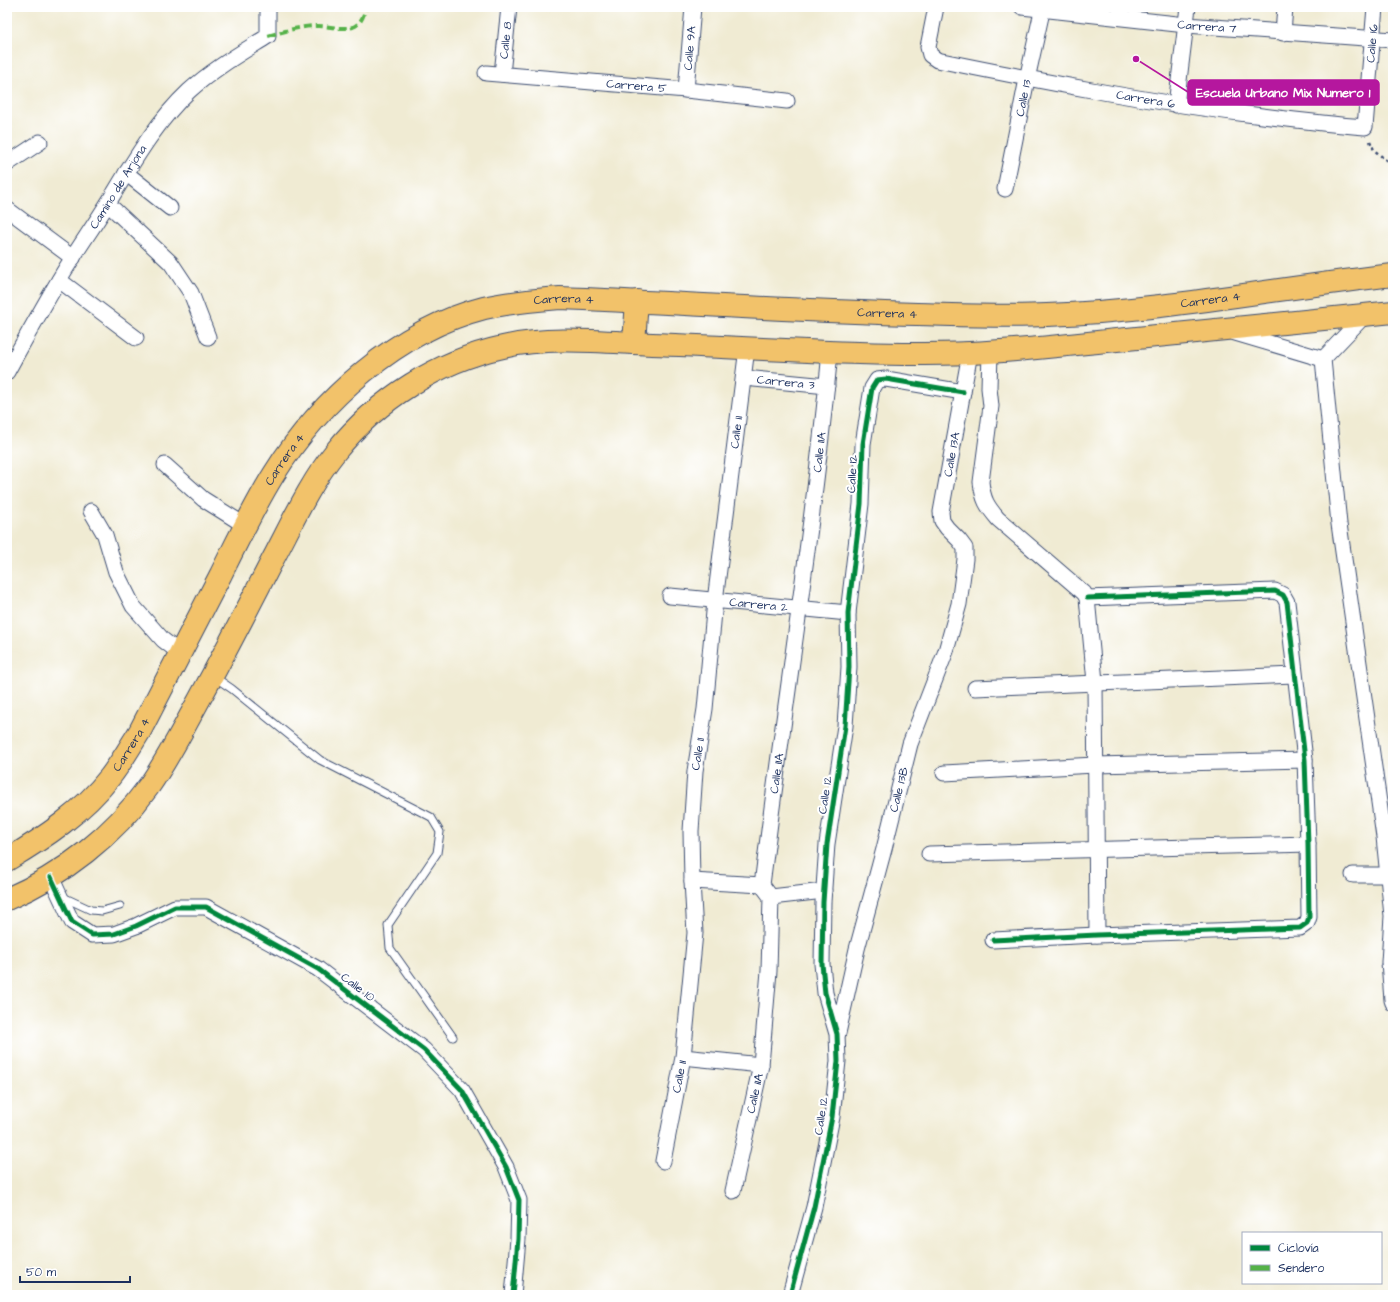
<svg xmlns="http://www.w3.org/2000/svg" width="1400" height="1302" font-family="'Architects Daughter',sans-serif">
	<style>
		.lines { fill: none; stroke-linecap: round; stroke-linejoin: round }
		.lane-casing { stroke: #3b4b70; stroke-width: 9 }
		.street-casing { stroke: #3b4b70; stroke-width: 17 }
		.highway-casing { stroke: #3b4b70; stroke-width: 24 }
		.path { stroke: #3b4b70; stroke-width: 2.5; stroke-dasharray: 3 3; stroke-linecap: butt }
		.lane { stroke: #fff; stroke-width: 7 }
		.street { stroke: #fff; stroke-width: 15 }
		.highway { stroke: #f2c26a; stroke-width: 22 }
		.quiet { stroke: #55b248; stroke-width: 4; stroke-dasharray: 8 4; stroke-linecap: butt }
		.cycleway-casing { stroke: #fff; stroke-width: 8 }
		.cycleway { stroke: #00873e; stroke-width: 5 }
		.labels { text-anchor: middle; stroke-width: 4; stroke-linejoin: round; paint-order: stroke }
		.street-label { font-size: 12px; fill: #1b2f5e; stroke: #fff }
		.leader { fill: none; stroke: #b5179e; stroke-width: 1.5 }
		.callout-dot { fill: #b5179e; stroke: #fff; stroke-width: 1.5 }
		.callout { fill: #b5179e; stroke: #b5179e; stroke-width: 1.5 }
		.callout-label { font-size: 13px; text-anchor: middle; font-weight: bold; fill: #fff }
	</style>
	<rect width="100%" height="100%" fill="#fff"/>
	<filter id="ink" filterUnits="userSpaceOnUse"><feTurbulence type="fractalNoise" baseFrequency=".025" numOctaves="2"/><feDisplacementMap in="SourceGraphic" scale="8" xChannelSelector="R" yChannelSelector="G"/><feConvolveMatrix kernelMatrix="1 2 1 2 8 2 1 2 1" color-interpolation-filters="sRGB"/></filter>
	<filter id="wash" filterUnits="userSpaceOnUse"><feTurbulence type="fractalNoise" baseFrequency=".012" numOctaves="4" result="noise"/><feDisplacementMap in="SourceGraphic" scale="16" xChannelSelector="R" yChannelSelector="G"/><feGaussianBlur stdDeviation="0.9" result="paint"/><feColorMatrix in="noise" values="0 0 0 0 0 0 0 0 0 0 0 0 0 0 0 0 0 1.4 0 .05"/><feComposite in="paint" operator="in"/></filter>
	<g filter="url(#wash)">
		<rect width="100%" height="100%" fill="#f0ebd3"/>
	</g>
	<g filter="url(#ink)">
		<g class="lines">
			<defs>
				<path id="lane" d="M213,676L232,689L320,760L431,817L440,832L437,853L388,925L390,948L453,1037
					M63,897L91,910L102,911L120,906"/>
				<g id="street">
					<path id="s1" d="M936,7L928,47L930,55L937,60C1040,81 1143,101 1247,114C1286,119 1325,124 1365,127L1375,7"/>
					<path id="s2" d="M1022,7L1186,25L1393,40"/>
					<path d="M1283,33L1285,7"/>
					<path id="s3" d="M486,73L686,90L787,101"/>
					<path id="s4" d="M502,74L509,7"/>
					<path id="s5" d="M686,90L693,7"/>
					<path d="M1176,105L1188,7"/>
					<path d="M7,164L40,142"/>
					<path d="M126,173L170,208"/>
					<path id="s6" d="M1005,189L1027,79L1043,7"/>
					<path d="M108,204L171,263L191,293L208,337"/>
					<path d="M7,209L73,258"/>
					<path d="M59,280L136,338"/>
					<path d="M1365,315L1323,359L1339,524L1384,837L1392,916L1389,962L1392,1000L1393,1003"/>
					<path d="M1232,332L1323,359"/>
					<path d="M990,352L989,388L991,406L981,482C983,500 987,506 998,519L1084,593L1087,598L1095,682L1097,935"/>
					<path id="s7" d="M7,372C24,341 41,310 59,280C74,254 92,229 108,203C132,164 155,123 189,91C213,69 241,53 268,36V7"/>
					<path id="s8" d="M744,378L827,386"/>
					<path d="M165,465L203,499L246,526"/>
					<path d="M91,511L105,535L116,572L133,606L163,640L180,653"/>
					<path id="s9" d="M670,596L848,613"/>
					<path d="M975,688L1294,675"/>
					<path d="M944,773L1095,765L1305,760"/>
					<path d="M929,854L1308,844"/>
					<path d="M1353,875H1388"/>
					<path d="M51,877L72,922L92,935L114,934L136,926L175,907H206L318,969L424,1050L462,1090L506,1167L519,1200L518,1239L513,1295"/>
					<path d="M692,881L762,885"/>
					<path d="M771,897L824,891"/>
					<path d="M993,940L1097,935L1300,928L1307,923L1309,917L1308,844L1305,760L1287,602L1283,595L1275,591L1087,598"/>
					<path id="s10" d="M838,1033L857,949L884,849L910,744L946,651L959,604L965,559V548L959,540L947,528L942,521L941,512L970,353"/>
					<path d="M683,1057L761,1065"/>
					<path id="s11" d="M663,1161L683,1057L695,933L692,881L691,831L695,771L705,709L715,601L747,348"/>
					<path id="s12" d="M733,1191L761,1065L769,971L771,897L762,885C784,707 813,531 830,352"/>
					<path d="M790,1295L814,1207L832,1117L838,1061L837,1034L825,993L822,964L823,902L827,844L845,726L849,667L848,613L861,504L863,444L872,388L877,380L886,379L963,392"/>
				</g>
				<g id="highway">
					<path d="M634,343L637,301"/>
					<path id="s13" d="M7,860C44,838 83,812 110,777C121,763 130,747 140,731C167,678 194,626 221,574C238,540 254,506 274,474C320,400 398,330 484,308C509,302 534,300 560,298C679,303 798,311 917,314C960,315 1004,317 1047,315C1163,311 1277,288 1393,275"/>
					<path d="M7,899C63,875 113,836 149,786C168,759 183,729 199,700C225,653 249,606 273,559C292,523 310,483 336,451C378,399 438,361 503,347C551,336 603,342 652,344C736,347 819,353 903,354C925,354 947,354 969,353C1022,351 1075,344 1127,339C1216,330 1304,321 1393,312"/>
				</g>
			</defs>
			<use href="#lane" class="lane-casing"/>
			<use href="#street" class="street-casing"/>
			<use href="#highway" class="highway-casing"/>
			<path class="path" d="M1370,141L1374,150L1393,166"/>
			<use href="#lane" class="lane"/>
			<use href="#street" class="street"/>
			<use href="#highway" class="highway"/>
			<path class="quiet" d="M268,36C285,31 301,26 318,26C329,26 342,30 353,27C361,24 364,15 366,7"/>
			<defs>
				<path id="cycleway" d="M51,877L72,922L92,935L114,934L136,926L175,907H206L318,969L424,1050L462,1090L506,1167L519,1200L518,1239L513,1295
					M993,940L1097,935L1300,928L1307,923L1309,917L1308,844L1305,760L1287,602L1283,595L1275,591L1087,598
					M790,1295L814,1207L832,1117L838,1061L837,1034L825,993L822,964L823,902L827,844L845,726L849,667L848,613L861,504L863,444L872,388L877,380L886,379L963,392"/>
			</defs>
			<use href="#cycleway" class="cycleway-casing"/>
			<use href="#cycleway" class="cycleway"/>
		</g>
	</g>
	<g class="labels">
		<g class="street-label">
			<text dy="4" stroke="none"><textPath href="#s2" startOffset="186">Carrera 7</textPath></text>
			<text dy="4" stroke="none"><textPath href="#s4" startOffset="34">Calle 8</textPath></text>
			<text dy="4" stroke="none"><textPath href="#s1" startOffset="575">Calle 16</textPath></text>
			<text dy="4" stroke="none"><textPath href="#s5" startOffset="42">Calle 9A</textPath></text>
			<text dy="4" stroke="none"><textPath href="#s3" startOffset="151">Carrera 5</textPath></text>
			<text dy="4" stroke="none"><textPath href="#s6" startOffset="93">Calle 13</textPath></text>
			<text dy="4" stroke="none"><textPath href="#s1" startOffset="270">Carrera 6</textPath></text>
			<text dy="4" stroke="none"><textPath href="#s7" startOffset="216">Camino de Arjona</textPath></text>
			<text dy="4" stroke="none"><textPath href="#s13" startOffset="832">Carrera 4</textPath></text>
			<text dy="4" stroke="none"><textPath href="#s13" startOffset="1480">Carrera 4</textPath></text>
			<text dy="4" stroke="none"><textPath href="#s13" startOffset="1156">Carrera 4</textPath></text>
			<text dy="4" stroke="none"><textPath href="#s8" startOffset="42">Carrera 3</textPath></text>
			<text dy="4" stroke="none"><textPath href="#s11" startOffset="734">Calle 11</textPath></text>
			<text dy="4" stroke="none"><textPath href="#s12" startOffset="749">Calle 11A</textPath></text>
			<text dy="4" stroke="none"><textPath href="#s10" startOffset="606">Calle 13A</textPath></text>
			<text dy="4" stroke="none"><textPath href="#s13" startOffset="496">Carrera 4</textPath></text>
			<text transform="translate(852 474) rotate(-87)" y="4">Calle 12</text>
			<text dy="4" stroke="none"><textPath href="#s9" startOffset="89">Carrera 2</textPath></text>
			<text dy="4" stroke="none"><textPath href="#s13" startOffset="172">Carrera 4</textPath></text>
			<text dy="4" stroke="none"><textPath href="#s11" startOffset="410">Calle 11</textPath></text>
			<text dy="4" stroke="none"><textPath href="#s12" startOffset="425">Calle 11A</textPath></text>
			<text dy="4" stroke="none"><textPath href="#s10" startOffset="251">Calle 13B</textPath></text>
			<text transform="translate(825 795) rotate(-81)" y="4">Calle 12</text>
			<text transform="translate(358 987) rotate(37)" y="4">Calle 10</text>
			<text dy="4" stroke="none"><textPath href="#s11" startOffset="86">Calle 11</textPath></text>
			<text dy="4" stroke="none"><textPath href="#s12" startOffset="100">Calle 11A</textPath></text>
			<text transform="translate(821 1116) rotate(-81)" y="4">Calle 12</text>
		</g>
	</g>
	<path class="leader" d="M1136 59L1188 92"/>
	<circle class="callout-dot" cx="1136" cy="59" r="4"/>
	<rect class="callout" x="1188" y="80" width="191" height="25" rx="4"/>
	<g class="callout-label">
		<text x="1283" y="97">Escuela Urbano Mix Numero 1</text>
	</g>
	<rect width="1400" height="1302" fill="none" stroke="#fff" stroke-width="24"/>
	<rect x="1242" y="1232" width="140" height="52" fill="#ffffff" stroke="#a4acbf"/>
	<rect x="1250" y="1245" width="20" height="6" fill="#00873e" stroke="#a4acbf"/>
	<text x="1278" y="1252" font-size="12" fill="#1b2f5e">Ciclovía</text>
	<rect x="1250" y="1265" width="20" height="6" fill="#55b248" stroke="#a4acbf"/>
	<text x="1278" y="1272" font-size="12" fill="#1b2f5e">Sendero</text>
	<path d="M20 1276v6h110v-6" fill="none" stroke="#1b2f5e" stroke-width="2"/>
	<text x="26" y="1276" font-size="12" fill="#1b2f5e" stroke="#ffffff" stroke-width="3" paint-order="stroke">50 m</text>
</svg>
